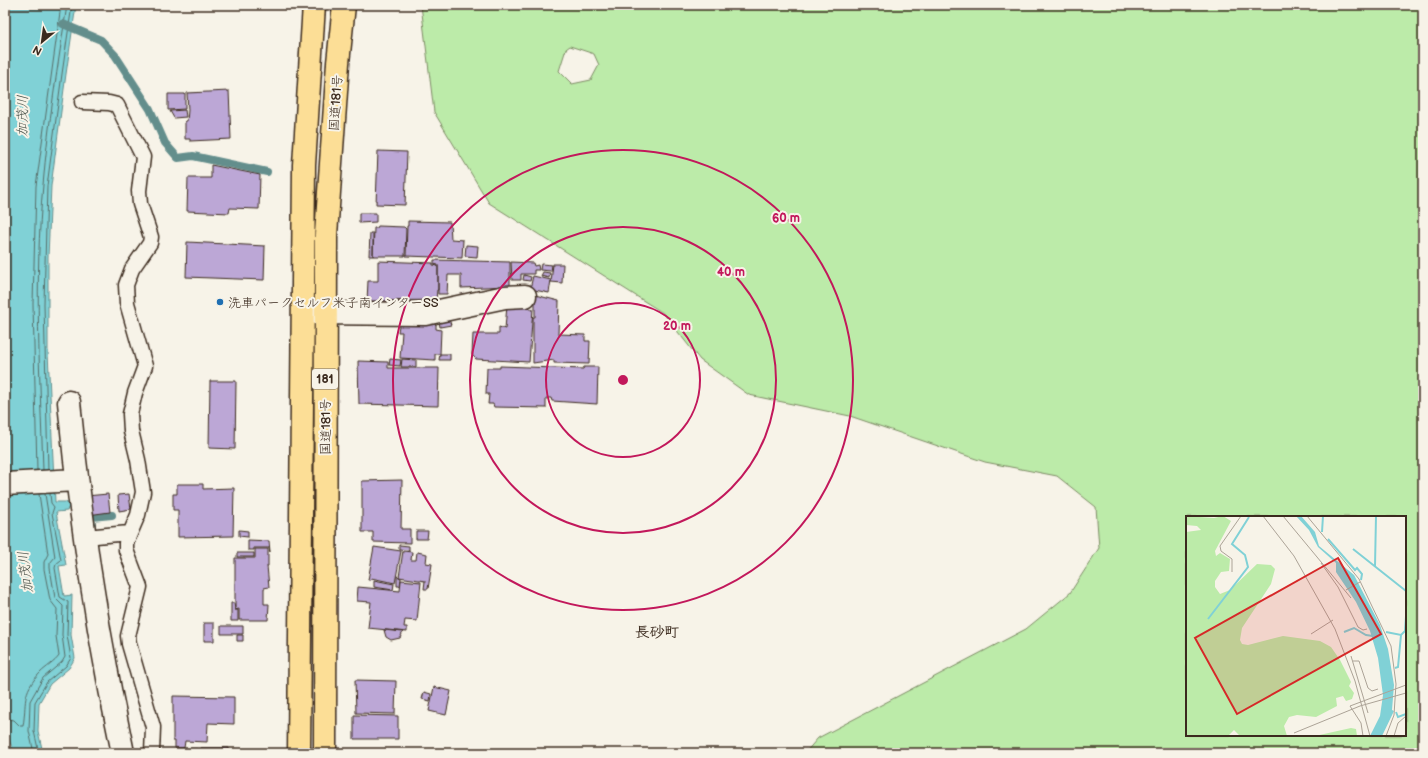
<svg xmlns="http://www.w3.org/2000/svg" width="1428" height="758" font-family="'Balsamiq Sans','Klee One',sans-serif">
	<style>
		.green { fill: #bceba9; stroke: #7c8a64; fill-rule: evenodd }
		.water { fill: #80d1d6; stroke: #648e8c }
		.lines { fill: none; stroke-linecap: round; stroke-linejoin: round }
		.shore { stroke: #576d68; stroke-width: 1 }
		.stream { stroke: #648e8c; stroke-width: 8 }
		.building { fill: #bca7d6; stroke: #3b2a1e }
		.service-casing { stroke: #3b2a1e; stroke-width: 17 }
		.minor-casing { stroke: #3b2a1e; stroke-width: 25 }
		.trunk-casing { stroke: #3b2a1e; stroke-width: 25 }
		.service { stroke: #f7f3e8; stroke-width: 14 }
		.minor { stroke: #f7f3e8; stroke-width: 22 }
		.trunk { stroke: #fcde96; stroke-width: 22 }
		.ring { fill: none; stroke: #c2185b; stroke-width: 2 }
		.poi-dot { fill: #1f6fb2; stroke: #f7f3e8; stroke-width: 1.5 }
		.labels { text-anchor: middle; stroke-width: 4; stroke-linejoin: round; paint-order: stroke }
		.shield { fill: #f7f3e8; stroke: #73665b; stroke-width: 1 }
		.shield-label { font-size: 12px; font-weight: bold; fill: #3b2a1e }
		.street-label { font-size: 13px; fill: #3b2a1e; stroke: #f7f3e8 }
		.poi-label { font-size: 13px; fill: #3b2a1e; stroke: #f7f3e8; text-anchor: start }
		.water-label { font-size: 14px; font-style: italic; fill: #4c544c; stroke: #f7f3e8 }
		.quarter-label { font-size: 15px; font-weight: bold; fill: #3b2a1e; stroke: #f7f3e8 }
		.inset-river { fill: none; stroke: #80d1d6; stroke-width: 2 }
		.inset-road { fill: none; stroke: #aca397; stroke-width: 1 }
		.view { fill: #d62828; fill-opacity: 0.15; stroke: #d62828; stroke-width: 2 }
		.inset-edge { fill: none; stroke: #3b2a1e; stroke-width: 2 }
		.centre { fill: #c2185b; stroke: #f7f3e8; stroke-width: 2 }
		.ring-label { font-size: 12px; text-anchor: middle; font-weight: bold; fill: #c2185b; stroke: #f7f3e8; stroke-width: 4; stroke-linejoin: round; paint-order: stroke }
	</style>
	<rect width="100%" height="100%" fill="#f7f3e8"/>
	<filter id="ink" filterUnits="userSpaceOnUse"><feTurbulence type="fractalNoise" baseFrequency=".025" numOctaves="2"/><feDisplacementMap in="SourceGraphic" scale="8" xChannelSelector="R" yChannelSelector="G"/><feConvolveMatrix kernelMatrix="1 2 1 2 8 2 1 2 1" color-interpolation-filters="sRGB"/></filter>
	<g filter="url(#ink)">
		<path class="green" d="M421,5H1423V753H805L818,738L1026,629L1070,593L1099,548L1096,507L1057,476L985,462L850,416L749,395L700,360L663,313L489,203L434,112ZM570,46L594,54L599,65L591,80L572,84L559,71L566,49ZM1187,517H1405V735H1187Z"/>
		<path class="water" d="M5,5H76L66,74L51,186L48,257V352L55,502H67V504H72V508H68L67,511L56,512L66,565L59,566L64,596L72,595L71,635L75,658L69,668L50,684L39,703L38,731L43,753H14L5,729Z"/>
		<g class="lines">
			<path class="shore" d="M37,470L33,304L36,186L61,5
				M43,470C40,375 34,280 43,185C48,125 58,65 67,5
				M48,470L44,304L47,186L62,74L72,5
				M5,718L14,720L20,726H23C27,703 21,693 40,673C46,667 55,662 59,656L56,636L57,609L50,600L44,569V562L48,554L39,494
				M34,753L29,731L30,701L43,678L62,662L65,657L62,635L63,606L55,598L50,568V563L55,557L45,494
				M39,753L34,731L35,702L47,682L66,666L71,658L67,635L68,602L60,597L55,568L56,564L61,560L52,513L54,507L51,503L50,494"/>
			<path class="stream" d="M63,24L101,40L115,55L150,109L165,143L178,158L193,156L267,172
				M92,525L91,517L112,515"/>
		</g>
		<path class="building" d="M229,91L231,139L190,141V139H185V121H187L188,110L187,93Z
			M168,94H185V109L168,110Z
			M185,110L186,117L174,118L170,111Z
			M378,151L407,152L405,205L376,204Z
			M211,165L260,175L259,209L230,208L229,213L187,211L188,178H211Z
			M359,213H376V222L359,223Z
			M408,221L450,222L451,239L463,240L462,258L406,256L407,226H408Z
			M378,226L404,227L406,229L405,256H373L374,228H377Z
			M370,233H373V256H369Z
			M187,242L265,246L264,280L186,277Z
			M466,245L478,246L477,257L465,256Z
			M434,260L510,262V286L461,288V275H448L447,294H438V265L434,264Z
			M378,261L433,263V265L438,266V290H437L436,300L367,301L368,281H378Z
			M511,262L533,263L534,266L538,265L539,270H534V274H521V280H512Z
			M541,264L552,265L551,271L540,270Z
			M553,264H563L562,283L551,282Z
			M543,272L550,273L549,278L541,276Z
			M524,275L531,277L530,281L523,280Z
			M533,276L551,280L549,293L530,289Z
			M535,295L559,301L558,334L585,335V341H590L589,364L554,363V360L533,363V317H535Z
			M507,305H529L530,309H533L529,362L476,359L472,355L473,334H499V327L505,329Z
			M449,319L451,325L440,327L439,321Z
			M401,322L436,324V329L441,330L440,354H435V360L400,358L402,332H398L399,325L402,326Z
			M440,354H450V360H439Z
			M390,359L401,360L400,366L389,365Z
			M402,359L416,360V367H401Z
			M358,361L388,362V368H439L438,406L359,404Z
			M500,366L583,369L584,367H598L597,404L552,401L551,398H546V408L494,407L493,404H488L489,394H486L487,368H500Z
			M210,381H236L235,449L209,448Z
			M402,480L401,529H410V543L373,542V532H362V481Z
			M177,484H203V489L234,488L233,536L178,537V510H173V494H177Z
			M108,494L110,512L88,515L86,496Z
			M129,494L131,509L119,511L118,495Z
			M239,530L248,531V537L239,536Z
			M416,531H428L427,539H416Z
			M248,540L269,541L270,552L269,548H254V550H248Z
			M399,545L409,546V550L399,549Z
			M374,547L401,551L395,583L371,578V580H368Z
			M255,549H268V566H267L269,587L264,588V604H269L268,620H239V609L235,610V558H255Z
			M403,551L412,552L411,560H416L417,552L427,554L426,563L432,564L428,589H424L425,581L399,577Z
			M237,553H254V557H237Z
			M397,576L401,578L400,586H397Z
			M374,580L394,584L393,590L374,587Z
			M401,580L421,582L417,621L405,620L404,627H407V632L368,628L371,602L357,601L358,587L400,591Z
			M231,603H234L235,610H238V621H231Z
			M204,623H214V641H204Z
			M221,626H243V634H221Z
			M384,630L403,632L400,638L391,640L386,637Z
			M237,635H243V641H237Z
			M355,680L396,681L395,714L356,713Z
			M434,687L451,691L446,715L429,711Z
			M424,692L431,694L430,701L422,699Z
			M173,696L234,697V724L208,723L207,742L185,741L184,748H175V741H173Z
			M354,715L398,716V739H354Z
			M201,748H229V753H201Z
			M189,749H197V753H189Z"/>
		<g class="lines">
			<defs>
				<path id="service" d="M82,102L109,103L117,105L143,157L139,191L140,204L151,237L150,243L132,269L126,285L127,303L145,366L135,393L130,414L131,431L138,460L143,492L138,515L126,543V550L140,587L128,636L129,644L153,727L152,753
					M85,537L129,533"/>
				<path id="minor" d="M306,313L425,314L505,297L525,296
					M69,402C80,520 98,637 123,753
					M5,484L76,480"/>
				<path id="trunk" d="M299,753L304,165L314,5
					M325,753L326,235L338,63L344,5"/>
			</defs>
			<use href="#service" class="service-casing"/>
			<use href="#minor" class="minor-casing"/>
			<use href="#trunk" class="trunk-casing"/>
			<use href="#service" class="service"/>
			<use href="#minor" class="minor"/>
			<use href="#trunk" class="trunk"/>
		</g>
	</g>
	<g class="ring">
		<circle cx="623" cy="380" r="77"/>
		<circle cx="623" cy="380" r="153"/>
		<circle cx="623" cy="380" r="230"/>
	</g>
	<circle class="poi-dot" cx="220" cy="302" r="4"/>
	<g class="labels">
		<rect class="shield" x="312" y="369" width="26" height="20" rx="3"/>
		<g class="shield-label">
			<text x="325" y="383">181</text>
		</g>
		<g class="street-label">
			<text transform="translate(335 103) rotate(-86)" y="5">国道181号</text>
			<text transform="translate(325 427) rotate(-90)" y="5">国道181号</text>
		</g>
		<g class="poi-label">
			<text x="228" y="307">洗車パークセルフ米子南インターSS</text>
		</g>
		<g class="water-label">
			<text transform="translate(22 116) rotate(-89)" y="5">加茂川</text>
			<text transform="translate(25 572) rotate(-97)" y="5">加茂川</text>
		</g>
		<g class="quarter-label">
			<text x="657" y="637">長砂町</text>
		</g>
	</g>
	<g transform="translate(1186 516)">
		<rect width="220" height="220" fill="#f7f3e8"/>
		<path d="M0,0L28,2L37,0L45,5L29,35L30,40L34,37L44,43L43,55L35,56L29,65V71L34,78L44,74L71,48L85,49L89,53L85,68L56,112L54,124L56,128L62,129L97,120L134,125L145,131L154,144L165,166L163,170L168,177L166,183L160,185L157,180L150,182L151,190L130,201L111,199L103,201L98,210L101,220H54L48,214L42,220H0V16L15,14L11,10L0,9ZM165,212L170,213L171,220H129Z" fill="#bceba9"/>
		<path d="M110,0H115L129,16L133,30L168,59L194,109L202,133L208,169L206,194L208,195L196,220H184L194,200L197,179L192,142L184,115L170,86L150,56V47L132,31L123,14Z" fill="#80d1d6"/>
		<path class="inset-river" d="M136,16L137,0M142,23L169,54L171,52L176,58L175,64M167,33L220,75M189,50L190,0M22,103L62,51L59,39L46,28L63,1M158,116L168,112L180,119L187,120M200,116L215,119L219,115L220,100M209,152L212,151L215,119M210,196L212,201L220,198"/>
		<path class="inset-road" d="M77,0L108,40L149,113L169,165L184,220M97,0L165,82M121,0L173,63L205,130L210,168L208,199L200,220M135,47L152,71L172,111L177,114L181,113M46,56V43L35,35L34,30L55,0M160,74L174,66M125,118L147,104M165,140L182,197M167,145H173L182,172L186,175L192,173M108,217L174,190L220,177M177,220L175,207L164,190L220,169M208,220L212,207L220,200"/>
		<path class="view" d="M152,42L195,118L51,198L9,122Z"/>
		<rect width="220" height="220" class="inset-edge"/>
	</g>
	<circle cx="623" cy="380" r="6" class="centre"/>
	<g class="ring-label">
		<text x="786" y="222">60 m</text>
		<text x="731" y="276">40 m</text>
		<text x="677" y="330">20 m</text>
	</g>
	<rect width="1428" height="758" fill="none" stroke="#f7f3e8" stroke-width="20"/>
	<rect x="10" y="10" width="1408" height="738" fill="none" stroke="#3b2a1e" stroke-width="1.5" filter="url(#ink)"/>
	<g transform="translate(42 42) rotate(209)" stroke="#f7f3e8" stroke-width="3" paint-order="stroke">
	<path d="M0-3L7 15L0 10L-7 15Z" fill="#3b2a1e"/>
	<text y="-6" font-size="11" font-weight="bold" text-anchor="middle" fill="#3b2a1e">N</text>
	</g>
</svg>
